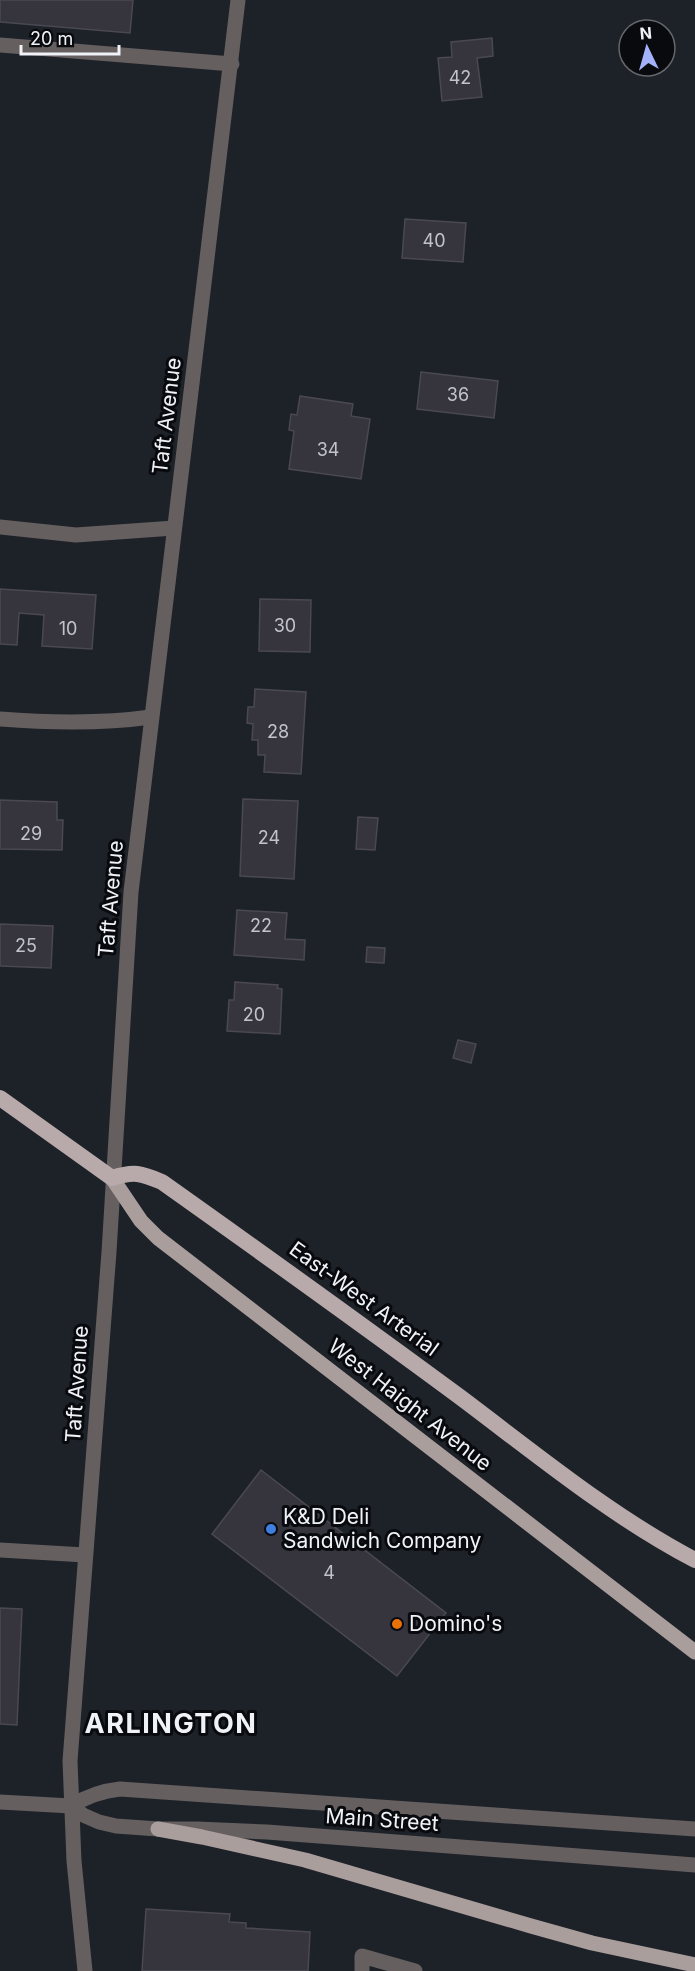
<svg xmlns="http://www.w3.org/2000/svg" width="695" height="1971" font-family="Inter,sans-serif">
	<style>
		.building { fill: #36353e; stroke: #4a4952; stroke-width: 1.5 }
		.lines { fill: none; stroke-linecap: round; stroke-linejoin: round }
		.service { stroke: #655f5f; stroke-width: 15 }
		.minor { stroke: #655f5f; stroke-width: 15 }
		.tertiary { stroke: #655f5f; stroke-width: 15 }
		.primary { stroke: #aa9e9d; stroke-width: 15 }
		.trunk { stroke: #b8aaaa; stroke-width: 16 }
		.shop-dot { fill: #3f7fe0; stroke: #090a0e; stroke-width: 2 }
		.food-dot { fill: #e8710a; stroke: #090a0e; stroke-width: 2 }
		.labels { text-anchor: middle; stroke-width: 6; stroke-linejoin: round; paint-order: stroke }
		.number-label { font-size: 18px; fill: #c1c3c9 }
		.street-label { font-size: 21px; fill: #eff2f7; stroke: #090a0e }
		.poi-label { font-size: 21px; fill: #eff2f7; stroke: #090a0e; text-anchor: start }
		.district-label { font-size: 27px; font-weight: bold; letter-spacing: 1.5px; fill: #eff2f7; stroke: #090a0e }
	</style>
	<rect width="100%" height="100%" fill="#1d2128"/>
	<path class="building" d="M0,0H133L130,33L0,22Z
		M492,38L493,56L477,58L482,97L442,101L438,58L452,57L451,42Z
		M405,219L466,223L463,262L402,258Z
		M421,372L498,381L494,418L417,409Z
		M300,396L353,404L351,416L370,419L361,479L289,469L294,431L289,430L291,414L297,415Z
		M0,589L96,595L92,649L42,646L44,615L19,613L17,645L0,644Z
		M260,599L311,600L310,652L259,651Z
		M255,689L306,692L301,774L264,772L265,755H258V740H252L253,724L247,723L248,707H254Z
		M243,799L298,801L294,879L240,876Z
		M0,800L57,802V820H63L62,850L0,849Z
		M358,817L378,818L375,850L356,849Z
		M237,910L287,913L285,939L305,940L304,960L234,955Z
		M0,924L53,926L51,968L0,966Z
		M367,947L385,948L384,963L366,962Z
		M235,982L278,985L277,988L282,989L280,1034L227,1031L229,1000H234Z
		M458,1040L476,1044L471,1063L453,1058Z
		M261,1470L446,1613L397,1676L212,1534Z
		M0,1608L22,1609L17,1725L0,1724Z
		M146,1909L230,1914L229,1922L246,1923V1928L310,1932L308,1971H142Z"/>
	<g class="lines">
		<path class="service" d="M0,45L232,64
			M0,527L76,535L174,528
			M0,1550L85,1555
			M362,1971V1956L415,1971"/>
		<path class="minor" d="M0,719C51,723 101,724 151,717"/>
		<path class="tertiary" d="M0,1802L71,1806L83,1815L99,1822L116,1826L158,1829H197L267,1832L695,1865
			M71,1806C87,1796 101,1791 120,1789L695,1829
			M85,1971L74,1861L70,1761L109,1252L131,892L238,0"/>
		<path class="primary" d="M112,1178L141,1221L158,1238L695,1652
			M158,1829L202,1837L305,1860L531,1926L592,1943L695,1965"/>
		<path class="trunk" d="M0,1098L112,1178C134,1171 141,1173 162,1182C262,1253 361,1324 460,1397C536,1454 611,1516 695,1560"/>
	</g>
	<circle class="shop-dot" cx="271" cy="1529" r="6"/>
	<circle class="food-dot" cx="397" cy="1624" r="6"/>
	<g class="labels">
		<g class="number-label">
			<text x="460" y="84">42</text>
			<text x="434" y="247">40</text>
			<text x="458" y="401">36</text>
			<text x="328" y="456">34</text>
			<text x="285" y="632">30</text>
			<text x="68" y="635">10</text>
			<text x="278" y="738">28</text>
			<text x="31" y="840">29</text>
			<text x="269" y="844">24</text>
			<text x="261" y="932">22</text>
			<text x="26" y="952">25</text>
			<text x="254" y="1021">20</text>
			<text x="329" y="1579">4</text>
		</g>
		<g class="street-label">
			<text transform="translate(167 416) rotate(-83)" y="7">Taft Avenue</text>
			<text transform="translate(111 899) rotate(-85)" y="7">Taft Avenue</text>
			<text transform="translate(364 1299) rotate(36)" y="7">East-West Arterial</text>
			<text transform="translate(77 1384) rotate(-86)" y="7">Taft Avenue</text>
			<text transform="translate(410 1405) rotate(38)" y="7">West Haight Avenue</text>
			<text transform="translate(382 1820) rotate(4)" y="7">Main Street</text>
		</g>
		<g class="poi-label">
			<text x="283" y="1524">K&amp;D Deli<tspan x="283" dy="24">Sandwich Company</tspan></text>
			<text x="409" y="1631">Domino's</text>
		</g>
		<g class="district-label">
			<text x="171" y="1733">ARLINGTON</text>
		</g>
	</g>
	<g transform="translate(647 48) rotate(355)"><circle r="28" fill="#090a0e" stroke="#65676b" stroke-width="1.5"/>
	<path d="M0-4.5L10 22L0 15L-10 22Z" fill="#a4b2fc"/>
	<text y="-9" font-size="16" font-weight="bold" text-anchor="middle" fill="#eff2f7">N</text>
	</g>
	<path d="M21 45v9h98v-9" fill="none" stroke="#eff2f7" stroke-width="3"/>
	<text x="30" y="45" font-size="18" fill="#eff2f7" stroke="#090a0e" stroke-width="4.5" paint-order="stroke">20 m</text>
</svg>
